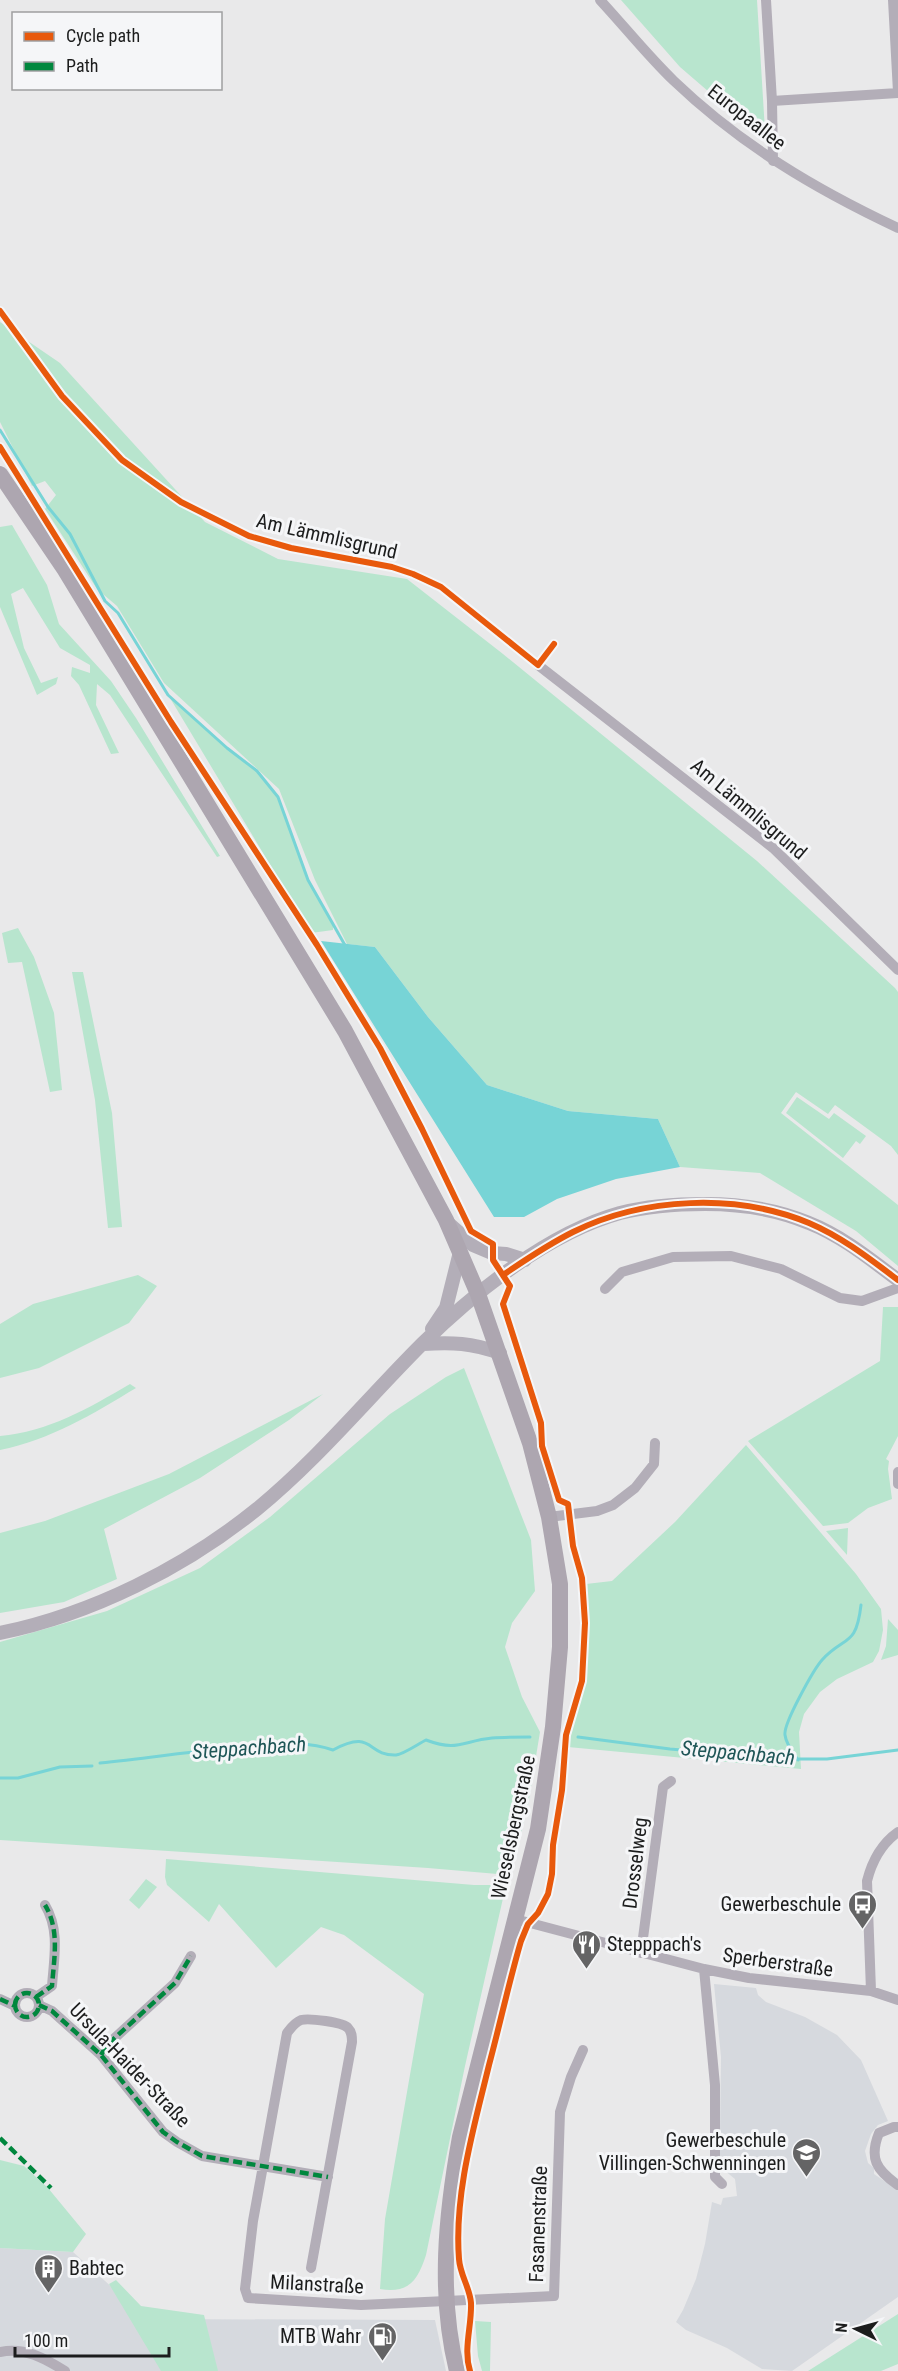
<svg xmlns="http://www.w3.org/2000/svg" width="898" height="2371" font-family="'Roboto Condensed',sans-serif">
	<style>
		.built { fill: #d6d9de }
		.green { fill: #b8e5ce }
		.water { fill: #77d4d6 }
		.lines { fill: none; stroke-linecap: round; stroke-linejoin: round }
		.stream { stroke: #77d4d6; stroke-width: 3 }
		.minor { stroke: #b3aeb8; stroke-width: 10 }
		.tertiary { stroke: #b3aeb8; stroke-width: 14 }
		.primary { stroke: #ada6b0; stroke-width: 16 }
		.quiet { stroke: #00873e; stroke-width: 4.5; stroke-dasharray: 9 4.5; stroke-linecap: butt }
		.cycleway-casing { stroke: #f5f6f8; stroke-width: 10 }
		.cycleway { stroke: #e8590c; stroke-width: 6 }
		.labels { text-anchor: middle; stroke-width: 6; stroke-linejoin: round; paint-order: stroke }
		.street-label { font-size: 20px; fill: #1c1d1d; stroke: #f5f6f8 }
		.poi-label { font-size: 20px; fill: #1c1d1d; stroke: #f5f6f8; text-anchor: end }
		.water-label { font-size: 21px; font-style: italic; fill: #1f5657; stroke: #f5f6f8 }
	</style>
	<rect width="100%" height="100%" fill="#e9e9ea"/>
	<path class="built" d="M714,1984L756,1988L758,1995L766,2002L805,2017L837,2035L861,2060L888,2121L878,2125L871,2134L865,2151L868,2163L874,2168V2174L898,2190V2297L792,2371L762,2369L727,2348L686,2330L676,2322L683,2310L696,2279L705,2244L712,2202L721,2205L723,2198L737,2196L735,2179L724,2170L720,2163V2146L730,2143L729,2137L720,2132L721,2057Z
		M0,2248L73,2252L147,2319L435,2320L446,2371H0Z"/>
	<path class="green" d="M621,0H757L765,131L759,135L680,67Z
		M0,322L60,363L205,522L278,559L407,579L503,654L757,861L895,988L898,992V1155L891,1146L835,1105L828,1114L796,1092L781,1113L898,1205V1266L856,1231L760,1173L680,1167L658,1119L568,1111L487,1085L428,1017L375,947L347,944L315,880L279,789L164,683L117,606L97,589L45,509L56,495L45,481L32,486L0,422Z
		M12,525L47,585L59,624L111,681L136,718L220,856L217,857L110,695L97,684L96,705L119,753L111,754L79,685L71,676L72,667L90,673V665L60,648L23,588L11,594L24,648L41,683L58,677L56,684L37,695L0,607V527Z
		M167,693L227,748L257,771L278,796L308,880L333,924V930L311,933Z
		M18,928L34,957L54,1013L62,1090L50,1092L22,962L8,963L2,933Z
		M72,972H83L112,1113L122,1227L108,1228L95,1100Z
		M797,1097L829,1119L834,1113L866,1136L860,1144L856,1141L843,1158L786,1113Z
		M138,1275L157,1286L129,1323L39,1368L0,1378V1324L33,1304Z
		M883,1307H898V1436L886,1459L889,1461L888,1469L892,1499L868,1508L848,1523L823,1526L748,1441L880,1361Z
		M464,1368L531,1540L535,1591L512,1623L505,1647L522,1697L540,1732L527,1811L509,1875L428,1868L0,1840V1642L107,1611L200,1568L270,1517L390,1414L446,1377Z
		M130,1384L136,1388C93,1414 50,1440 0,1450V1436C48,1432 89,1408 130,1384Z
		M323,1394L289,1420L200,1478L104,1529L117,1579L64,1602L0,1613V1533L45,1521L169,1474Z
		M746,1445L856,1574L881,1609L883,1630L879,1651L873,1662L837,1679L820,1692L804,1714L799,1732L801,1769L568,1747L584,1680L588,1616L586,1584L612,1581L675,1522Z
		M848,1528L847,1555L826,1531Z
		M888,1619L898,1630V1655L881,1660L886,1646Z
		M166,1859L474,1885H506L465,2066L426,2255C418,2280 409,2294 380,2289L385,2219L424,1994L344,1935L321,1927L276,1968L219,1904L209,1922L167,1885L165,1877Z
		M146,1879L157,1887L139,1909L129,1900Z
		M0,2160L24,2166L48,2188L86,2234L73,2252L0,2248Z
		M116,2280L141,2306L204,2315L218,2371H161L109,2284Z
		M898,2314V2364L881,2371H808Z
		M475,2321L491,2322L490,2371H482L478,2356Z"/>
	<path class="water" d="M321,941L375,947L428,1017L487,1085L568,1111L658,1119L680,1167L616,1179L557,1199L524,1217H494Z"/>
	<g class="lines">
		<path class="stream" d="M0,430L48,507L70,534L105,601L118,613L168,695L227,748L257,771L278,797L308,880L346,947
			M578,1737L670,1749L783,1759H827L898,1750
			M798,1760C793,1753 786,1744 785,1735C783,1724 814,1669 822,1660C845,1635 856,1648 861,1605
			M100,1763C152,1758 204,1749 256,1746C282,1744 308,1741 333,1750C374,1728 366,1756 396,1755C404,1754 418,1744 426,1740C458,1752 462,1741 492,1738C504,1737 518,1737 530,1737
			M0,1778H18L60,1767L92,1766"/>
		<path class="minor" d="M600,0C625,27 648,56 674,81C741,145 815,189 898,228
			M766,0L772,101L773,161
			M893,0L898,92
			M772,101L898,93
			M538,665L773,848L898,970
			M605,1289L622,1272L673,1257L731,1256L781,1269L840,1298L862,1301L898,1288
			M898,1472V1484
			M549,1517L597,1511L613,1505L635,1488L654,1464L655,1443
			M515,1919L704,1969L749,1978L871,1991L898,2000
			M641,1953L663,1787L671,1781
			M704,1969L715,2085V2177L722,2184
			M871,1991L867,1881C872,1861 881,1844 898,1832
			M15 2005a12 12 0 1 1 24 0a12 12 0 1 1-24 0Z
			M36,1997L52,1986C54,1958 60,1930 45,1905
			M0,1999L15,2006
			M39,2005L52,2011L101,2055L163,2132L177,2142L202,2156L328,2177
			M101,2055L107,2045L175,1983L191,1956
			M898,2127H894L879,2133C869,2158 876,2170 898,2185
			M311,2268L352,2042C352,2037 352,2032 348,2028C343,2022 309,2018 301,2020C294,2023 291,2028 287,2033L253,2221L245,2289L248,2298L361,2305L554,2296L560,2112L571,2077L583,2050
			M0,2352C25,2347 44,2358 65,2371"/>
		<path class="tertiary" d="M448,1223L473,1245L492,1253L506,1254L525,1260
			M432,1329L446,1308L460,1252
			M423,1344C453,1342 471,1343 500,1353
			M0,1633C92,1614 184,1568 257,1509C318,1459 367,1399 422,1344C475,1292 548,1233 620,1213C648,1206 676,1204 705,1204C740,1204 776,1209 809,1223C842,1236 870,1259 898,1280"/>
		<path class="primary" d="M0,474L65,570L345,1031L446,1220L478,1294L530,1443L549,1517L560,1584V1647L553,1727L538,1829L460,2137C446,2214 438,2295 457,2371"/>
		<path class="quiet" d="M15 2005a12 12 0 1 1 24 0a12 12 0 1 1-24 0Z
			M36,1997L52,1986C54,1958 60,1930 45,1905
			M0,1999L15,2006
			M39,2005L52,2011L101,2055L163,2132L177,2142L202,2156L328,2177
			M101,2055L107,2045L175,1983L191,1956
			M0,2138L51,2188"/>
		<defs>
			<path id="cycleway" d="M0,311L62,396L122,460L181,502L249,536L291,548L392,567L413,574L441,587L538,665L554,644
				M0,447L171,722L317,945L380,1048L422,1129L471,1231L493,1244V1260L510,1286L503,1304L541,1423L542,1446L559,1500L568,1504L573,1546L582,1578L585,1623L582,1681L566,1735L562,1790L553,1845L552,1874L548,1894L538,1913L528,1924L521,1941C509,1982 500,2024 489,2065C474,2127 454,2194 459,2259C460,2275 470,2288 471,2303C472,2325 463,2349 470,2371
				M503,1275C525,1260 549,1244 573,1232C643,1197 737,1193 809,1223C842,1237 870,1259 898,1280"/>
		</defs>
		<use href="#cycleway" class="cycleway-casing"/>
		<use href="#cycleway" class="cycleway"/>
	</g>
	<defs>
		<symbol id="bus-pin" viewBox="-11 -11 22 30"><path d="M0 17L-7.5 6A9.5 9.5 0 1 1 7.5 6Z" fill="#646465" stroke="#f5f6f8"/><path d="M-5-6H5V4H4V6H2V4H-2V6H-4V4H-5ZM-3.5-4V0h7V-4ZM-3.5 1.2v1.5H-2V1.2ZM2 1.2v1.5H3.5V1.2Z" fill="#fff"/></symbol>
		<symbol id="restaurant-pin" viewBox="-11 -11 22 30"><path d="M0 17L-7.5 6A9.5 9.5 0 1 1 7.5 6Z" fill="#646465" stroke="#f5f6f8"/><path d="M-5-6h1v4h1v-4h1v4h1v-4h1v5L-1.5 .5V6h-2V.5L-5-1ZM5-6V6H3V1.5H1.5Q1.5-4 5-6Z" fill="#fff"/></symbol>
		<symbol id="school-pin" viewBox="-11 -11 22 30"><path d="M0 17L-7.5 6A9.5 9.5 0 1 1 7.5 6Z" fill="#646465" stroke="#f5f6f8"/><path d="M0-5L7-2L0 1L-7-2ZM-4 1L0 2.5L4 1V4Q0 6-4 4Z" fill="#fff"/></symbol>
		<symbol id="building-pin" viewBox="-11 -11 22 30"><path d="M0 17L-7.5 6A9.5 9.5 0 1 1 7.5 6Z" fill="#646465" stroke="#f5f6f8"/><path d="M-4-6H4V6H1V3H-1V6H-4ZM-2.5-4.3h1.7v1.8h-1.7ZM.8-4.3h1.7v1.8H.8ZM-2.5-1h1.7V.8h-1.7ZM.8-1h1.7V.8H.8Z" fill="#fff"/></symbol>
		<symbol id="fuel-pin" viewBox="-11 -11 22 30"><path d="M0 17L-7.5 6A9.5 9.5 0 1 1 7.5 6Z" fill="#646465" stroke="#f5f6f8"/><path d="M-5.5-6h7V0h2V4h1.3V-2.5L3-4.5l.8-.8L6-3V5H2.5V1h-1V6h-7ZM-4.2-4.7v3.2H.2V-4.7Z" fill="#fff"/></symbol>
	</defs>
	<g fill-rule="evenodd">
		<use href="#bus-pin" x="846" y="1888" width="33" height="45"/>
		<use href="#restaurant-pin" x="570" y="1928" width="33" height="45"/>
		<use href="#school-pin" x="790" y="2136" width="33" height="45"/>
		<use href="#building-pin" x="32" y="2252" width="33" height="45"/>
		<use href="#fuel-pin" x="366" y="2320" width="33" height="45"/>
	</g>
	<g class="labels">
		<g class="street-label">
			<text transform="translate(747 117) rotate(38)" y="7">Europaallee</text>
			<text transform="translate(327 536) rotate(13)" y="7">Am Lämmlisgrund</text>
			<text transform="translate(749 809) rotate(40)" y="7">Am Lämmlisgrund</text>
			<text transform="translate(513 1827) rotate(-78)" y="7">Wieselsbergstraße</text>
			<text transform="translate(635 1863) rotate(-83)" y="7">Drosselweg</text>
			<text transform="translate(778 1962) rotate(8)" y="7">Sperberstraße</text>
			<text transform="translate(130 2065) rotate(46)" y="7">Ursula-Haider-Straße</text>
			<text transform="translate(538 2224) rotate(-88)" y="7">Fasanenstraße</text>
			<text transform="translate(317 2284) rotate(3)" y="7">Milanstraße</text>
		</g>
		<g class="poi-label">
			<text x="841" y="1911">Gewerbeschule</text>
			<text x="607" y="1951" text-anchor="start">Stepppach's</text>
			<text x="786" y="2147">Gewerbeschule<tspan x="786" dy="23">Villingen-Schwenningen</tspan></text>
			<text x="69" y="2275" text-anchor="start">Babtec</text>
			<text x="361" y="2343">MTB Wahr</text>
		</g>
		<g class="water-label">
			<text transform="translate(249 1748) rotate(-4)" y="7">Steppachbach</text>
			<text transform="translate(738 1753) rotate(5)" y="7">Steppachbach</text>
		</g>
	</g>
	<rect x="12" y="12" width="210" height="78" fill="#f5f6f8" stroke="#9e9fa0" stroke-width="1.5"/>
	<rect x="24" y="32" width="30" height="9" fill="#e8590c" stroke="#9e9fa0" stroke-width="1.5"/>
	<text x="66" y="42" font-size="18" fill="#1c1d1d">Cycle path</text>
	<rect x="24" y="62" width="30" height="9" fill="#00873e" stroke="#9e9fa0" stroke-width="1.5"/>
	<text x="66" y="72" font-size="18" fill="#1c1d1d">Path</text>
	<g transform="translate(856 2329) rotate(275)" stroke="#f5f6f8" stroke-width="4.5" paint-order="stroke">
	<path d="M0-4.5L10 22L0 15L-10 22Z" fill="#1c1d1d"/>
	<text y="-9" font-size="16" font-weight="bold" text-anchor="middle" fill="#1c1d1d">N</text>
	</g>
	<path d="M15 2347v9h154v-9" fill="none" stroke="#1c1d1d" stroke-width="3"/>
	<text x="24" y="2347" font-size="18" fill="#1c1d1d" stroke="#f5f6f8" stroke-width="4.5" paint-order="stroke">100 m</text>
</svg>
